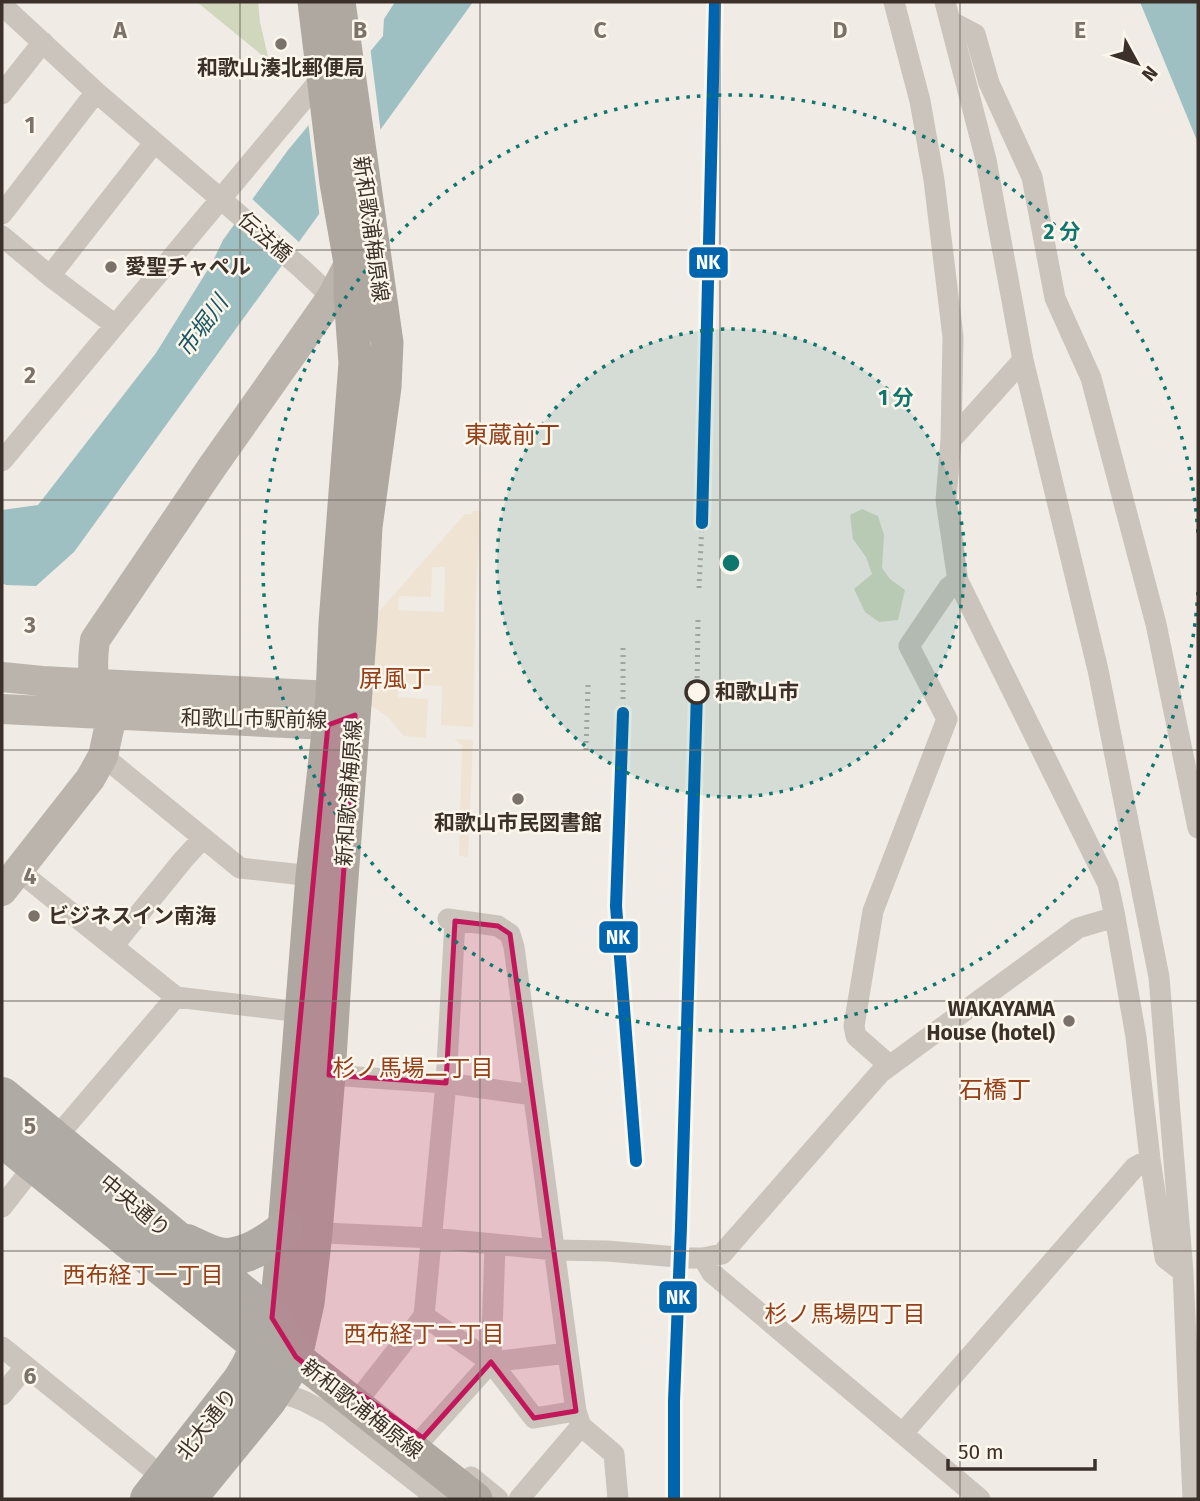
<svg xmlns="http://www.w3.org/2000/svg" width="1200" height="1501" font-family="'Fira Sans','Noto Sans JP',sans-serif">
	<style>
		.green { fill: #d0d7bd }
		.plaza { fill: #efe4d3; fill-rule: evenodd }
		.water { fill: #9ec0c3 }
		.pier { fill: #f0ebe4 }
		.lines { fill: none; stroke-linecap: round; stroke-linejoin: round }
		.street { stroke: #cac4bc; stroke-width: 21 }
		.secondary { stroke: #bab4ad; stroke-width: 30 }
		.primary { stroke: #afa8a1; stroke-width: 33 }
		.highway { stroke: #afaaa3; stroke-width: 38 }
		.rail { stroke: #b1aca7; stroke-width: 5; stroke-dasharray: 2 5; stroke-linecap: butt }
		.rail-1-casing { stroke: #fcf6ec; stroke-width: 18 }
		.rail-1 { stroke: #0065af; stroke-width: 12 }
		.marked { fill: #c2185b; fill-opacity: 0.2; stroke: #c2185b; stroke-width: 5; stroke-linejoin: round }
		.grid { fill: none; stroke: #7b726b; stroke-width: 2; stroke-opacity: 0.55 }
		.ring { fill: none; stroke: #0f766e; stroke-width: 3.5; stroke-dasharray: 3.5 7 }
		.poi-dot { fill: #7b726b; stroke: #fcf6ec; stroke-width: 2.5 }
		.stop-dot { fill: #fcf6ec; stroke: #3c312a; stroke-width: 3.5 }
		.labels { text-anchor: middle; stroke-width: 5; stroke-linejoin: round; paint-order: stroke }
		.poi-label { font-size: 21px; font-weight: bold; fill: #3c312a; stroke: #fcf6ec }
		.street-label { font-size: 21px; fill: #3c312a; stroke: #fcf6ec }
		.stop-label { font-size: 21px; font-weight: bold; fill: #3c312a; stroke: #fcf6ec; text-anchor: start }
		.water-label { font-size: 23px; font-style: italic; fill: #1a5762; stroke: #fcf6ec }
		.neighbourhood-label { font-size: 23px; fill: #92411b; stroke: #fcf6ec }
		.quarter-label { font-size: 24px; fill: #92411b; stroke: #fcf6ec }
		.grid-label { font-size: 23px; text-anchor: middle; font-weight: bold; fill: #7b726b; stroke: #fcf6ec; stroke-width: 5; stroke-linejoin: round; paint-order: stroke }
		.centre { fill: #0f766e; stroke: #fcf6ec; stroke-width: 3.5 }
		.ring-label { font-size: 21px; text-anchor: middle; font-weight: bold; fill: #0f766e; stroke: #fcf6ec; stroke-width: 5; stroke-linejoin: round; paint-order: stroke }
		.line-badge { stroke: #fcf6ec; stroke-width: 2.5 }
		.badge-label { font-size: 19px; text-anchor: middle; font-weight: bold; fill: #fff }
	</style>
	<rect width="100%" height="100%" fill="#f0ebe4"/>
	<path class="green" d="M197,2H258L260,22L269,61Z
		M862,509L878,516L884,535L882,568L890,579L905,590L898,620L879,622L865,612L854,589L872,574L866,557L853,539L850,515Z"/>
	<path class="plaza" d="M473,511H481L476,590L473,727L441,725L442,686L399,684L398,697L428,699L426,738L404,736L388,717L370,705L377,614L465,514H472ZM432,567H445L444,612L398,610L399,596L431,597Z
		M454,739L473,740L468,857L459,856L462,745Z"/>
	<path class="water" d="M395,2H473L74,552L36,586L6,585L2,583V510L38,505L156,353L212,263L223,240L288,150L383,36L384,19Z
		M1140,2H1198V143Z"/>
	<path class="pier" d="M370,46L381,134L320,219L308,121Z
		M250,197L301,244L285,267L233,220Z"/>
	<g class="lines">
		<path class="street" d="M894,2L920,101L934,180L953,337L951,440L946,500L958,581L1108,884L1115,917
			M945,2L986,160L1023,360L1098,670L1159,977L1183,1272L1193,1499
			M2,5L96,92L301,268L332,297L345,296
			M950,21L975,34L989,83L1032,177L1055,298L1091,378L1156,624L1198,828
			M2,94L43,42
			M2,214L96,92
			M2,236L50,276L115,325
			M50,276L154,143
			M951,440L1023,360
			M2,461L324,75
			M103,756L240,868L312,876
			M19,871L176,997L300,1012
			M448,919L498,926L510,934L514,947L568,1353L576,1411L581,1426L519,1499
			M113,946L183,860L203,838
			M889,1065L856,1036L854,1026L873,911L947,719L909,646L949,587L958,581
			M329,1075L446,1083L533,1095
			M2,1207L55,1139L176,997
			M304,1232L432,1238L555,1250L607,1251L689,1258H703L722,1254L880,1073L1078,928L1115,917L1136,1037L1150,1159L1165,1258L1183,1272
			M495,1245L491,1362L568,1353
			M703,1258L712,1273L980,1499
			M424,1316L491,1362L534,1418L576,1411
			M2,1347L165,1479
			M275,1390L304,1401L329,1414L438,1499
			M2,1395L26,1366
			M362,1395L424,1316L446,1083L455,921
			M581,1426L614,1454L618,1499
			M903,1433L1135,1167L1150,1159
			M423,1438L491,1362
			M471,1477L498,1499"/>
		<path class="secondary" d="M2,677L42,681L332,696L355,715L328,725L2,709
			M2,891L90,779L103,756L112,715C94,683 90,678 95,640L212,467L332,297L352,258"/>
		<path class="primary" d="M339,2L387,343L385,387L366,527L361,625L338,931L329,1075L316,1233L308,1303L296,1357L476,1499
			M272,1318L277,1299L284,1230L312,876L332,696L335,623L355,363L350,295V263L336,183L314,2"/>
		<path class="highway" d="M2,1096L272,1318L296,1357
			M2,1138L260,1346L296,1357
			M187,1243C198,1248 212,1256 224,1257C247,1257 267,1243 284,1230
			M149,1499L241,1381L250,1366L270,1323
			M187,1499L267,1401L296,1357"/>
		<path class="rail" d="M699,588L702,523
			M697,692L698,618
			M623,713V643
			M586,750L588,685"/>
		<defs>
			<path id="rail-1" d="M702,523L715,2
				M623,713L616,906L636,1161
				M674,1499V1401L681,1227L697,692"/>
		</defs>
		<use href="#rail-1" class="rail-1-casing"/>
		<use href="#rail-1" class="rail-1"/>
	</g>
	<path class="marked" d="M355,715L329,1075L446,1083L455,921L498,926L510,934L576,1411L534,1418L491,1362L423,1438L362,1395L336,1389L322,1378L296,1357L272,1318L328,725Z"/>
	<path class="grid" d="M240,2V1499M480,2V1499M720,2V1499M960,2V1499M2,250H1198M2,500H1198M2,750H1198M2,1001H1198M2,1251H1198"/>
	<circle cx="731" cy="563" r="234" fill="#0f766e" fill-opacity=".12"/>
	<g class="ring">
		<circle cx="731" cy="563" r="234"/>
		<path d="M1198 592A468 468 0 1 1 1198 534"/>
	</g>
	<g class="poi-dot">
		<circle cx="281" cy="44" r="7"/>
		<circle cx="111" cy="267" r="7"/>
		<circle cx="518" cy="799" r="7"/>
		<circle cx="34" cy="916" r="7"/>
		<circle cx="1069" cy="1021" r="7"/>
	</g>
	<circle class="stop-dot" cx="697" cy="692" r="11"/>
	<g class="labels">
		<g class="poi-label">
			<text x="281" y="75">和歌山湊北郵便局</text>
			<text x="125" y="274" text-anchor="start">愛聖チャペル</text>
			<text x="518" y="830">和歌山市民図書館</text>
			<text x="48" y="923" text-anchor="start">ビジネスイン南海</text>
			<text x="1055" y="1016" text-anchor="end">WAKAYAMA<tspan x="1055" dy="24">House (hotel)</tspan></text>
		</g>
		<g class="street-label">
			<text transform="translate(371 229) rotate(82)" y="7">新和歌浦梅原線</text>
			<text transform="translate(265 237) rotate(41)" y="7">伝法橋</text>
			<text transform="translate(254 719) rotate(1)" y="7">和歌山市駅前線</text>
			<text transform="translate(349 793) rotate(-86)" y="7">新和歌浦梅原線</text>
			<text transform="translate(135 1206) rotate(40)" y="7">中央通り</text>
			<text transform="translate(362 1409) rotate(38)" y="7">新和歌浦梅原線</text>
			<text transform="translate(207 1424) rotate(-52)" y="7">北大通り</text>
		</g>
		<g class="stop-label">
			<text x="715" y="699">和歌山市</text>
		</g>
		<g class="water-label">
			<text transform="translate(202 326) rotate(-54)" y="8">市堀川</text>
		</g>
		<g class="neighbourhood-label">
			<text x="413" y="1076">杉ノ馬場二丁目</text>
			<text x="143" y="1283">西布経丁一丁目</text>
			<text x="845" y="1322">杉ノ馬場四丁目</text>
			<text x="424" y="1342">西布経丁二丁目</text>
		</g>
		<g class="quarter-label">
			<text x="512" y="443">東蔵前丁</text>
			<text x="395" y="687">屏風丁</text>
			<text x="995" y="1098">石橋丁</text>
		</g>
	</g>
	<g class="grid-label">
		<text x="120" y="38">A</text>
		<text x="360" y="38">B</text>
		<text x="600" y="38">C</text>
		<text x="840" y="38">D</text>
		<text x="1080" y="38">E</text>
		<text x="30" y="133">1</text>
		<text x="30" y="383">2</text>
		<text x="30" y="633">3</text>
		<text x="30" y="884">4</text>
		<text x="30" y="1134">5</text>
		<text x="30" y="1384">6</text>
	</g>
	<circle cx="731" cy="563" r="10" class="centre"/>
	<g class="ring-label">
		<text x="1062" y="239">2 分</text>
		<text x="896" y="405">1 分</text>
	</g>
	<g class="line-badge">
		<rect x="688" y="246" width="41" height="33" rx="7" fill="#0065af"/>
		<rect x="598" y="920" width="41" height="34" rx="7" fill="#0065af"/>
		<rect x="658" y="1280" width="40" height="34" rx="7" fill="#0065af"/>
	</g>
	<g class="badge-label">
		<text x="708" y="269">NK</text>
		<text x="618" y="944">NK</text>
		<text x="678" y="1304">NK</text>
	</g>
	<rect width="1200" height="1501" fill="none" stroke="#3c312a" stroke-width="7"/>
	<g transform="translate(1137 63) rotate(130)" stroke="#fcf6ec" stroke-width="5" paint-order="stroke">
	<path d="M0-5L12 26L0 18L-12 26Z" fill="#3c312a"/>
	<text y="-10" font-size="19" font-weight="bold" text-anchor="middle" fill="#3c312a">N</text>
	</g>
	<path d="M948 1459v10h147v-10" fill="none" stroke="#3c312a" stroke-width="3.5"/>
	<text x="958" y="1459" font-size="21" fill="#3c312a" stroke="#fcf6ec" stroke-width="5" paint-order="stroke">50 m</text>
</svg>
